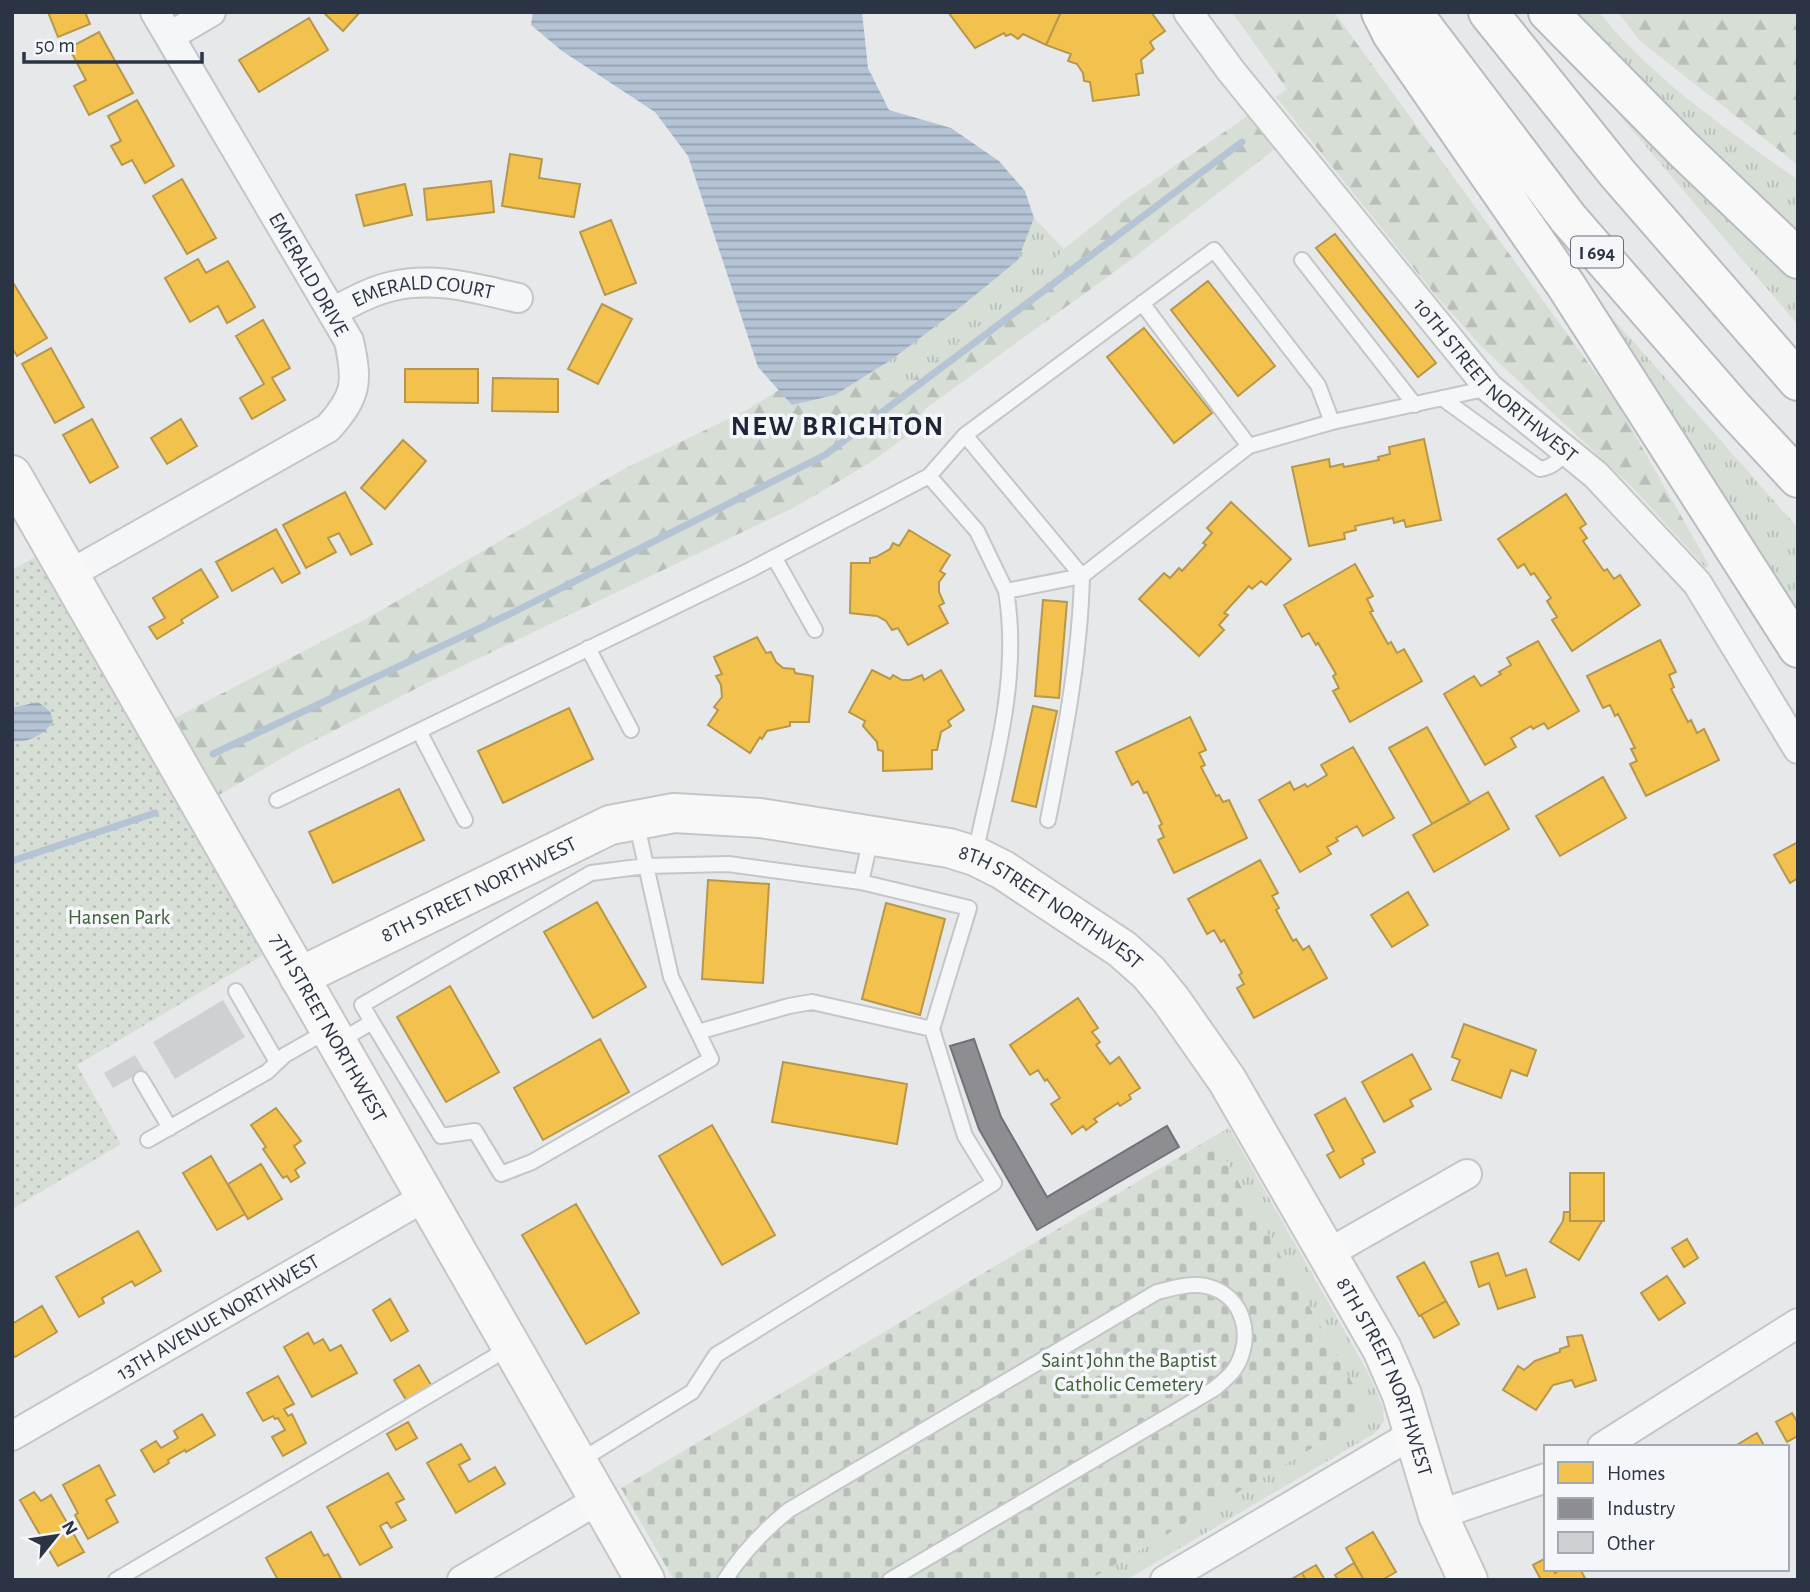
<svg xmlns="http://www.w3.org/2000/svg" width="1810" height="1592" font-family="'Alegreya Sans',sans-serif">
	<style>
		.grass { fill: url(#grass-tufts) }
		.forest { fill: url(#forest-firs) }
		.cemetery { fill: url(#cemetery-stones) }
		.park { fill: url(#park-dots) }
		.water { fill: url(#water-rules) }
		.homes { fill: #f2c14e; stroke: #b6974b; stroke-width: 2 }
		.industry { fill: #8d8d92; stroke: #70727b; stroke-width: 2 }
		.lines { fill: none; stroke-linecap: round; stroke-linejoin: round }
		.stream { stroke: #b4c4d5; stroke-width: 7 }
		.building { fill: #ced0d3 }
		.lane-casing { stroke: #c4c6c8; stroke-width: 18 }
		.street-casing { stroke: #c4c6c8; stroke-width: 32 }
		.secondary-casing { stroke: #c4c6c8; stroke-width: 42 }
		.highway-casing { stroke: #b8bbbf; stroke-width: 42 }
		.lane { stroke: #f5f6f7; stroke-width: 14 }
		.street { stroke: #f5f6f7; stroke-width: 28 }
		.secondary { stroke: #f8f8f8; stroke-width: 38 }
		.highway { stroke: #f8f8f8; stroke-width: 38 }
		.labels { text-anchor: middle; stroke-width: 7; stroke-linejoin: round; paint-order: stroke }
		.shield { fill: #f4f6f9; stroke: #676e7b; stroke-width: 2 }
		.shield-label { font-size: 19px; font-weight: bold; fill: #2b3445 }
		.street-label { font-size: 21px; fill: #2b3445; stroke: #f4f6f9 }
		.park-label { font-size: 21px; fill: #3f6138; stroke: #f4f6f9 }
		.district-label { font-size: 28px; font-weight: bold; letter-spacing: 2px; fill: #1d2536; stroke: #f4f6f9 }
	</style>
	<defs>
		<pattern id="grass-tufts" width="24" height="20" patternUnits="userSpaceOnUse" patternTransform="scale(1.75)"><rect width="24" height="20" fill="#d6ded6"/><path d="M3 7l-1-3M5 7V3M7 7l1-3M15 17l-1-3M17 17v-4M19 17l1-3" fill="none" stroke="#b8bfb9"/></pattern>
		<pattern id="forest-firs" width="22" height="20" patternUnits="userSpaceOnUse" patternTransform="scale(1.75)"><rect width="22" height="20" fill="#d6ded6"/><path d="M5 1l3.5 6h-7zM16 11l3.5 6h-7z" fill="#b8bfb9"/></pattern>
		<pattern id="cemetery-stones" width="16" height="16" patternUnits="userSpaceOnUse" patternTransform="scale(1.75)"><rect width="16" height="16" fill="#d6ded6"/><path d="M2 7V4a2 2 0 0 1 4 0v3zM10 15v-3a2 2 0 0 1 4 0v3z" fill="#b8bfb9"/></pattern>
		<pattern id="park-dots" width="8" height="8" patternUnits="userSpaceOnUse" patternTransform="scale(1.75)"><rect width="8" height="8" fill="#d6ded6"/><path d="M2 2h.1M6 6h.1" fill="none" stroke="#b8bfb9" stroke-width="1.8" stroke-linecap="round"/></pattern>
		<pattern id="water-rules" width="6" height="5" patternUnits="userSpaceOnUse" patternTransform="scale(1.75)"><rect width="6" height="5" fill="#b4c4d5"/><path d="M0 2.5h6" fill="none" stroke="#93a0af"/></pattern>
	</defs>
	<rect width="100%" height="100%" fill="#e6e8ea"/>
	<path class="grass" d="M1572,12H1599C1653,80 1728,130 1798,180V235Z
		M1618,97L1798,279V325L1610,104Z
		M1034,218L1064,249L1030,290L971,332L896,393L874,371L962,306L1018,260Z
		M1608,313L1798,528V623L1600,320Z
		M1229,1128L1365,1367L1383,1407L1384,1421L1375,1433L1126,1580H1089L1370,1414L1213,1137Z"/>
	<path class="forest" d="M1232,12H1334L1615,400L1709,565L1706,568L1631,486L1481,346L1433,292L1276,97L1287,89Z
		M1618,12H1798V165L1640,41Z
		M1252,113L1279,146L1128,262L925,409L919,417L925,423L868,464L793,508L425,684L296,750L219,795L175,718L373,615L624,469L745,411L779,390L792,405L835,395L874,371L896,393L971,332L1030,290L1064,249L1125,200Z"/>
	<path class="cemetery" d="M1213,1137L1370,1414L1089,1580H674L621,1488Z"/>
	<path class="park" d="M35,557L263,955L77,1065L121,1144L12,1209V570Z"/>
	<path class="water" d="M533,12H862L868,68L889,110L951,128L999,161L1025,191L1034,218L1018,260L962,306L891,360L835,395L792,405L758,367L688,156L655,112L562,51L531,25Z
		M38,702L50,711L53,721C45,735 28,743 12,741V708Z"/>
	<path class="homes" d="M48,12H85L90,24L58,37Z
		M323,12H360L343,31Z
		M948,12H1061L1046,45L1023,34L1018,39L1011,34L1006,36L1004,33L975,48Z
		M1061,12H1151L1165,31L1150,42L1154,49L1141,60L1143,73L1136,74L1139,95L1093,101L1090,82L1084,81L1083,73L1077,64L1068,61L1071,54L1046,45Z
		M309,18L328,50L259,92L239,60Z
		M99,32L133,93L89,115L74,86L86,80L69,48Z
		M137,100L174,166L145,183L132,160L122,165L111,146L121,141L108,116Z
		M510,154L542,159L539,178L580,184L574,217L502,206Z
		M182,179L216,238L187,254L153,196Z
		M491,181L494,212L427,220L424,189Z
		M405,184L412,215L364,226L356,195Z
		M611,220L636,283L605,295L580,232Z
		M1335,234L1436,363L1418,377L1316,248Z
		M198,259L206,273L228,261L255,307L227,323L218,306L190,322L165,278Z
		M12,281L47,338L17,356L12,348Z
		M1208,281L1275,366L1238,396L1171,310Z
		M602,304L632,319L598,384L568,369Z
		M263,320L290,368L272,378L285,400L252,419L240,398L264,384L236,336Z
		M1144,328L1212,413L1174,443L1107,357Z
		M51,348L84,407L55,423L22,364Z
		M405,369H478V403L405,402Z
		M493,378L558,379V412L492,411Z
		M92,419L118,467L90,483L63,435Z
		M181,419L197,446L167,464L151,438Z
		M1424,439L1441,520L1406,527L1404,520L1394,523L1393,518L1355,526L1356,530L1344,533L1345,539L1309,546L1292,467L1329,459L1330,467L1343,464L1344,467L1379,460L1378,457L1390,454L1389,447Z
		M403,440L426,461L385,509L361,488Z
		M345,492L372,544L351,555L339,533L328,538L336,552L306,568L283,525Z
		M1566,494L1586,524L1580,528L1587,538L1583,541L1604,571L1607,569L1614,579L1620,575L1640,605L1572,651L1552,620L1557,617L1547,601L1551,598L1534,573L1531,575L1524,564L1518,568L1498,539Z
		M1231,502L1291,559L1266,585L1261,581L1252,589L1249,586L1224,613L1228,615L1219,625L1224,630L1199,656L1139,599L1164,573L1170,578L1179,568L1182,571L1206,545L1203,543L1212,533L1207,528Z
		M276,529L300,573L282,583L273,568L232,591L216,562Z
		M909,530L950,555L940,571L945,574L939,582V592L944,603L939,606L948,623L908,645L898,628L892,630L886,621L877,616L850,613L851,563H870V558L876,557L890,549L893,543L899,546Z
		M1355,564L1373,596L1367,599L1373,611L1370,612L1388,644L1391,642L1397,653L1404,649L1422,681L1350,722L1333,691L1339,688L1333,676L1336,674L1318,643L1316,645L1309,633L1302,637L1284,605Z
		M201,569L218,597L181,620L183,623L157,639L149,627L165,618L153,598Z
		M1043,600L1067,602L1059,698L1035,696Z
		M757,637L766,653L771,652L776,662L783,668L794,669L795,673L813,676L809,722H790V726L767,731L762,739L760,737L750,753L708,725L718,710L714,707L722,697L721,685L716,676L722,674L714,657Z
		M1660,640L1676,672L1669,675L1674,687L1671,689L1688,722L1691,720L1697,733L1704,729L1719,760L1646,796L1630,764L1637,761L1631,749L1635,748L1618,714L1615,716L1610,705L1603,708L1587,676Z
		M1538,641L1579,711L1548,729L1544,723L1533,729L1531,726L1511,738L1516,747L1485,765L1444,694L1474,676L1481,686L1501,674L1499,672L1511,665L1507,658Z
		M872,670L890,679L893,675L902,680H910L922,675L924,680L941,670L964,710L948,721L951,726L941,732L937,750H932V769L883,771V751L878,750L877,742L863,726L865,721L849,712Z
		M1033,706L1057,711L1036,807L1012,801Z
		M569,708L593,759L503,803L478,751Z
		M1190,717L1206,750L1199,753L1205,765L1201,767L1216,796L1219,795L1223,802L1229,800L1247,838L1174,873L1158,840L1164,837L1159,826L1162,824L1147,792L1144,793L1138,781L1132,785L1116,752Z
		M1427,727L1470,803L1432,824L1389,748Z
		M1353,747L1394,818L1363,836L1357,826L1336,838L1338,841L1327,847L1331,854L1300,872L1259,800L1290,782L1294,790L1305,784L1307,787L1327,775L1321,765Z
		M1603,777L1626,818L1560,856L1536,816Z
		M399,789L424,840L333,883L309,832Z
		M1488,792L1509,829L1434,872L1413,835Z
		M1798,842V878L1790,883L1774,855Z
		M1260,860L1278,893L1272,896L1279,908L1276,910L1293,941L1296,939L1303,950L1309,946L1327,978L1254,1018L1237,988L1244,984L1239,975L1242,973L1224,940L1221,942L1214,930L1207,934L1188,899Z
		M708,880L769,884L763,983L702,979Z
		M1408,892L1428,925L1392,947L1371,915Z
		M597,902L646,987L593,1018L544,932Z
		M886,903L945,919L920,1015L862,999Z
		M450,986L499,1072L446,1102L397,1017Z
		M1078,998L1098,1028L1092,1032L1100,1042L1096,1045L1110,1064L1119,1057L1140,1088L1129,1095L1131,1099L1120,1106L1118,1103L1094,1119L1097,1122L1086,1130L1083,1126L1072,1134L1051,1104L1060,1098L1047,1079L1045,1081L1038,1070L1030,1075L1010,1045Z
		M1464,1024L1536,1050L1527,1076L1511,1070L1501,1098L1452,1080L1460,1060L1452,1057Z
		M600,1039L629,1092L543,1140L514,1088Z
		M1412,1054L1431,1089L1410,1100L1413,1106L1384,1122L1362,1082Z
		M783,1062L907,1084L897,1144L772,1122Z
		M1345,1098L1375,1152L1362,1159L1364,1164L1340,1178L1327,1155L1334,1151L1315,1115Z
		M276,1108L301,1141L294,1146L305,1163L295,1170L299,1177L291,1182L287,1176L283,1178L263,1149L266,1147L251,1125Z
		M712,1125L775,1235L722,1265L659,1156Z
		M211,1156L245,1214L217,1230L183,1173Z
		M261,1164L282,1199L248,1219L228,1184Z
		M1570,1173H1604V1221H1570Z
		M576,1204L639,1313L586,1344L522,1235Z
		M1564,1212H1570V1221H1602L1579,1260L1550,1242L1563,1221Z
		M138,1231L161,1271L135,1286L132,1281L102,1298L104,1303L79,1317L56,1277Z
		M1687,1239L1698,1258L1684,1267L1672,1248Z
		M1498,1253L1506,1276L1526,1269L1535,1297L1498,1309L1489,1283L1479,1287L1471,1262Z
		M1424,1262L1446,1301L1419,1316L1397,1277Z
		M1667,1276L1685,1303L1659,1320L1641,1293Z
		M390,1299L408,1331L391,1341L373,1310Z
		M1446,1301L1459,1324L1434,1338L1421,1315Z
		M42,1306L57,1332L15,1357L12,1352V1324Z
		M308,1333L314,1344L323,1339L330,1351L341,1345L357,1373L312,1397L284,1347Z
		M1582,1335L1596,1380L1575,1387L1572,1380L1553,1385L1536,1410L1503,1390L1518,1366L1524,1370L1535,1361L1560,1352V1349L1569,1346L1567,1337Z
		M419,1365L431,1385L406,1400L394,1380Z
		M278,1376L294,1404L284,1409L288,1416L292,1414L306,1443L283,1456L272,1437L285,1430L278,1418L275,1419L273,1416L263,1421L247,1393Z
		M1792,1413L1798,1423V1436L1787,1442L1776,1422Z
		M202,1414L215,1435L186,1452L185,1450L168,1460L169,1463L154,1472L141,1450L156,1441L161,1448L178,1438L174,1431Z
		M408,1422L417,1438L396,1450L387,1434Z
		M1757,1433L1765,1447H1735V1446Z
		M461,1444L470,1459L459,1465L469,1482L495,1467L505,1484L456,1513L427,1463Z
		M99,1465L115,1495L106,1500L118,1522L88,1539L75,1515L78,1513L63,1485Z
		M388,1473L404,1499L396,1503L406,1520L391,1528L387,1522L380,1526L392,1547L360,1565L327,1507Z
		M34,1492L41,1501L51,1495L84,1552L58,1566L20,1500Z
		M311,1532L324,1556L328,1554L342,1580H278L266,1558Z
		M1373,1532L1396,1572L1382,1580H1364L1346,1548Z
		M1546,1558V1569H1553L1555,1573L1561,1569H1580L1586,1580H1541L1533,1565Z
		M1354,1563L1364,1580H1338L1335,1575Z
		M1316,1565L1325,1580H1306L1302,1573Z
		M1302,1573L1306,1580H1290Z"/>
	<path class="industry" d="M974,1039L1001,1117L1047,1197L1167,1126L1179,1147L1037,1230L979,1129L950,1046Z"/>
	<g class="lines">
		<path class="stream" d="M213,754L510,614L825,455L1242,142
			M12,861L155,813"/>
	</g>
	<path class="building" d="M223,1000L245,1037L175,1079L153,1042Z
		M135,1055L144,1070L113,1088L104,1073Z"/>
	<g class="lines">
		<defs>
			<path id="lane" d="M1302,260L1415,405
				M1142,303L1249,446
				M1442,398L1540,469C1553,467 1558,461 1566,451
				M965,435L1082,576C1080,659 1064,739 1048,820
				M929,476L965,435L1214,250L1318,385L1332,422
				M774,557L815,630
				M588,648L631,730
				M419,731L465,820
				M277,800L750,570L929,476L977,531L1006,591
				M975,854C993,769 1021,679 1006,591L1082,576L1249,446L1332,422L1489,388
				M236,991L277,1062
				M372,1022L362,1005L591,873L646,866L728,864L861,882L871,837
				M698,1032L789,1006L812,1002L932,1029
				M340,1041L372,1022L441,1136L475,1131L501,1174L532,1162L711,1059L671,977L636,821
				M141,1079L170,1128
				M148,1140L267,1072L285,1055L327,1031
				M578,1462L692,1392L716,1355L994,1183L965,1136L932,1029L969,908L861,882
				M116,1580L509,1348
				M725,1580C743,1552 763,1531 789,1510L1157,1292C1173,1288 1189,1283 1206,1286C1245,1295 1255,1339 1234,1370C1229,1377 1221,1383 1214,1389L890,1580"/>
			<g id="street">
				<path id="s1" d="M1188,12L1231,71L1489,388L1596,475L1697,583L1798,749"/>
				<path d="M170,36L211,12"/>
				<path id="s2" d="M332,312C352,302 371,291 393,286C435,276 477,289 518,298"/>
				<path d="M70,574L328,428C357,396 358,382 349,341L155,12"/>
				<path d="M1327,1254L1467,1174"/>
				<path id="s3" d="M12,1436L425,1197"/>
				<path d="M1602,1447L1798,1323"/>
				<path d="M1438,1515L1546,1478"/>
				<path d="M462,1580L598,1500"/>
				<path d="M1165,1580L1413,1434"/>
			</g>
			<g id="secondary">
				<path id="s4" d="M12,475L645,1580"/>
				<path id="s5" d="M299,977L610,825L674,813L760,818L949,848L975,856L1003,870L1122,949L1149,973L1171,1000L1227,1080L1382,1349L1402,1395L1438,1515L1468,1580"/>
			</g>
			<path id="highway" d="M1381,12L1392,34L1567,287L1798,648
				M1412,12L1568,218L1734,409L1798,478
				M1488,12L1617,173L1798,381
				M1548,12L1683,149L1798,259"/>
		</defs>
		<use href="#lane" class="lane-casing"/>
		<use href="#street" class="street-casing"/>
		<use href="#secondary" class="secondary-casing"/>
		<use href="#highway" class="highway-casing"/>
		<use href="#lane" class="lane"/>
		<use href="#street" class="street"/>
		<use href="#secondary" class="secondary"/>
		<use href="#highway" class="highway"/>
	</g>
	<g class="labels">
		<rect class="shield" x="1571" y="236.5" width="52" height="31" rx="5"/>
		<g class="shield-label">
			<text x="1597" y="259">I 694</text>
		</g>
		<g class="street-label">
			<text transform="translate(309 274) rotate(60)" y="7">EMERALD DRIVE</text>
			<text dy="7" stroke="none"><textPath href="#s2" startOffset="96">EMERALD COURT</textPath></text>
			<text dy="7" stroke="none"><textPath href="#s1" startOffset="481">10TH STREET NORTHWEST</textPath></text>
			<text dy="7" stroke="none"><textPath href="#s5" startOffset="200">8TH STREET NORTHWEST</textPath></text>
			<text dy="7" stroke="none"><textPath href="#s5" startOffset="807">8TH STREET NORTHWEST</textPath></text>
			<text dy="7" stroke="none"><textPath href="#s4" startOffset="637">7TH STREET NORTHWEST</textPath></text>
			<text dy="7" stroke="none"><textPath href="#s3" startOffset="238">13TH AVENUE NORTHWEST</textPath></text>
			<text dy="7" stroke="none"><textPath href="#s5" startOffset="1396">8TH STREET NORTHWEST</textPath></text>
		</g>
		<g class="park-label">
			<text x="119" y="924">Hansen Park</text>
			<text x="1129" y="1367">Saint John the Baptist<tspan x="1129" dy="24">Catholic Cemetery</tspan></text>
		</g>
		<g class="district-label">
			<text x="838" y="435">NEW BRIGHTON</text>
		</g>
	</g>
	<rect width="1810" height="1592" fill="none" stroke="#2b3445" stroke-width="28"/>
	<rect x="1544" y="1445" width="245" height="126" fill="#f4f6f9" stroke="#a4a8b1" stroke-width="2"/>
	<rect x="1558" y="1462" width="35" height="21" fill="#f2c14e" stroke="#a4a8b1" stroke-width="2"/>
	<text x="1607" y="1480" font-size="21" fill="#2b3445">Homes</text>
	<rect x="1558" y="1498" width="35" height="21" fill="#8d8d92" stroke="#a4a8b1" stroke-width="2"/>
	<text x="1607" y="1515" font-size="21" fill="#2b3445">Industry</text>
	<rect x="1558" y="1532" width="35" height="21" fill="#ced0d3" stroke="#a4a8b1" stroke-width="2"/>
	<text x="1607" y="1550" font-size="21" fill="#2b3445">Other</text>
	<g transform="translate(56 1536) rotate(60)" stroke="#f4f6f9" stroke-width="5" paint-order="stroke">
	<path d="M0-5L12 26L0 18L-12 26Z" fill="#2b3445"/>
	<text y="-10" font-size="19" font-weight="bold" text-anchor="middle" fill="#2b3445">N</text>
	</g>
	<path d="M24 52v10h178v-10" fill="none" stroke="#2b3445" stroke-width="3.5"/>
	<text x="35" y="52" font-size="21" fill="#2b3445" stroke="#f4f6f9" stroke-width="5" paint-order="stroke">50 m</text>
</svg>
